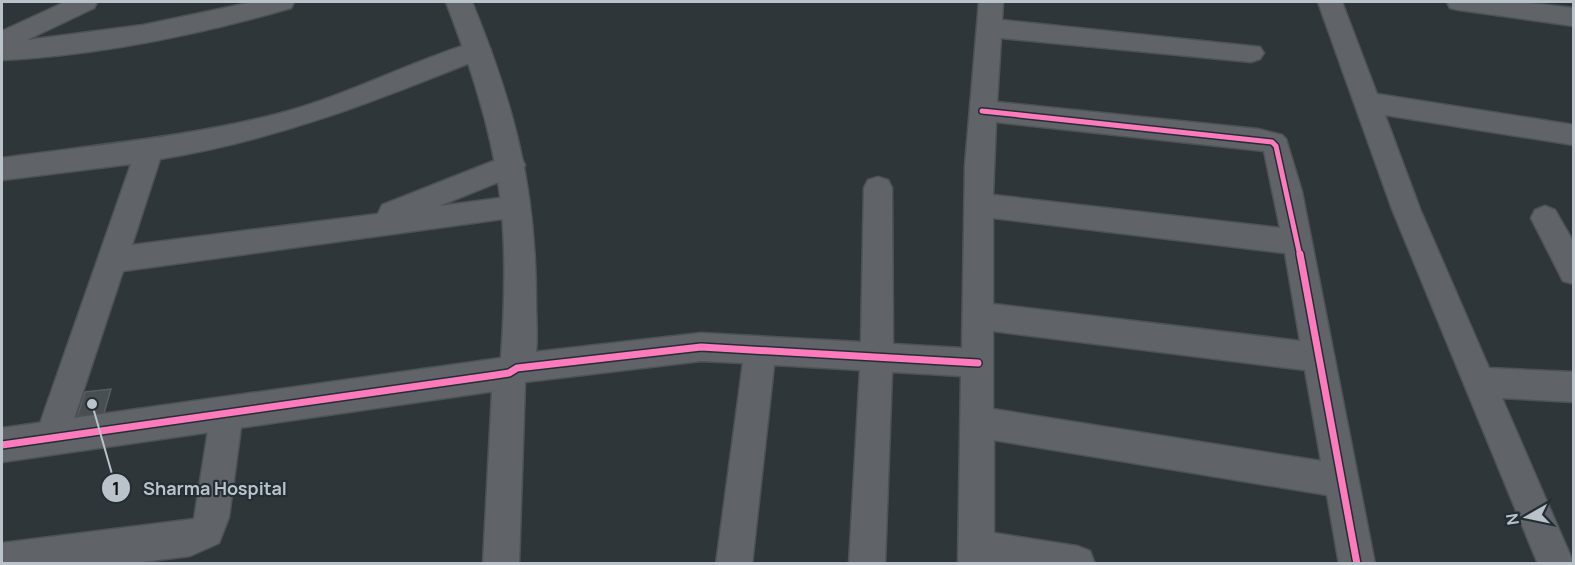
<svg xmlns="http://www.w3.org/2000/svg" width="1575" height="565" font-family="Manrope,sans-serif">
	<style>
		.building { fill: #484e52; stroke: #585e62; stroke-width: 1.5 }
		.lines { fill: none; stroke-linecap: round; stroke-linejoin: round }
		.minor-casing { stroke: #4d5255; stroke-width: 3 }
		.tertiary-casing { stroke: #4d5255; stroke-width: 3 }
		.minor { fill: #606468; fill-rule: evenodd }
		.tertiary { fill: #606468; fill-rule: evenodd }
		.cycleway-far1-casing { stroke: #232e35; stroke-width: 8 }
		.cycleway-casing { stroke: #232e35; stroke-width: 10 }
		.cycleway-far1 { stroke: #fd7abc; stroke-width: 5 }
		.cycleway { stroke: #fd7abc; stroke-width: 7 }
		.leader { fill: none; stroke: #bbc3ca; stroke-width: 2 }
		.callout-dot { fill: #bbc3ca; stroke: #232e35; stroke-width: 2 }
		.mark-label { font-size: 18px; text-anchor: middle; font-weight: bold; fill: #111 }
		.callout-label { font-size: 18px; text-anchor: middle; font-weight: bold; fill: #bbc3ca; stroke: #232e35; stroke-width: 4.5; stroke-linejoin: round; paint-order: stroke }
	</style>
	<rect width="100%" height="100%" fill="#2f363a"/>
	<path class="building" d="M111,389L100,427L73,430L85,392Z"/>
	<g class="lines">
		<defs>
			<path id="minor" d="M65,2H97L94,8L27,40L143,25L253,2H294L291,8C197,35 99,55 2,60V31Z
				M979,2H1003L1002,20L1260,47L1264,53L1260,59L1251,62L1001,38L997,102L1258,129L1282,135L1286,139L1302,192L1375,564H1339L1327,495L994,440V533L1077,546L1090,551L1095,564H958L961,376L892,372L885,564H849L860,370L774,365L752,564H716L743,363L701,361L525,382L519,564H483L493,373L498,363L517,354L701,333L861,342L864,188L868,180L878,177L888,180L892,188L893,344L962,348L965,166ZM996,122L1264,151L1280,228L993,195ZM993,218L1285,253L1300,341L993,304ZM993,331L1305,370L1321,461L993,409Z
				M1318,2H1342L1377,94L1574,125V145L1385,115L1420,209L1489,368L1574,372V402L1502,398L1574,564H1538L1392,209Z
				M1447,2H1520L1574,8V26L1459,10L1450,8Z
				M478,41L487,44L491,50L487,56C375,101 280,139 160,159L132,245L378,214L382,205L511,154L521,157L525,165L521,173L439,206L515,196L525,200L529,208L525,216L123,271L64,449L52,454L40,449L35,438L131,164L2,180V158C95,145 189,137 281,113C349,95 411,61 478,41Z
				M1545,206L1555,210L1574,243V284L1563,281L1531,218L1535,210Z
				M227,397L239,401L243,412L229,517L219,543L190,556L126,564H2V543L194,519L211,412L215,401Z"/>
			<path id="tertiary" d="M446,2H472C515,107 536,188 536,303C536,328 540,356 529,379L509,389L2,462V428L501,358C505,302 507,243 499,188C490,124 469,62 446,2Z"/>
		</defs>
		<use href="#minor" class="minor-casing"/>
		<use href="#tertiary" class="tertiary-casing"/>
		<use href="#minor" class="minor"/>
		<use href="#tertiary" class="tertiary"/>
		<defs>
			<path id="cycleway-far1" d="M982,111L1272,142L1276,146L1300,256"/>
			<path id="cycleway" d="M1300,254L1357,564
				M2,445L496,375L509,373L517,368L701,347L978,363"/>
		</defs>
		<use href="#cycleway-far1" class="cycleway-far1-casing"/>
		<use href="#cycleway" class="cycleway-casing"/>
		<use href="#cycleway-far1" class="cycleway-far1"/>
		<use href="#cycleway" class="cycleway"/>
	</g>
	<path class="leader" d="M92 404L116 488"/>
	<g class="callout-dot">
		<circle cx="92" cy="404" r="6"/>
		<circle cx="116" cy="488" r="15"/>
	</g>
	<g class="mark-label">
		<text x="116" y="495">1</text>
	</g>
	<g class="callout-label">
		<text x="215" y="495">Sharma Hospital</text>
	</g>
	<rect width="1575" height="565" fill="none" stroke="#bbc3ca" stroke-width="6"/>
	<g transform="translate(1527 517) rotate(261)" stroke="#232e35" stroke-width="4.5" paint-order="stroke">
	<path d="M0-4.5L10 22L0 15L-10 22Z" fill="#bbc3ca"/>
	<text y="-9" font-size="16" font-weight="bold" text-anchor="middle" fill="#bbc3ca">N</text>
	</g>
</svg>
